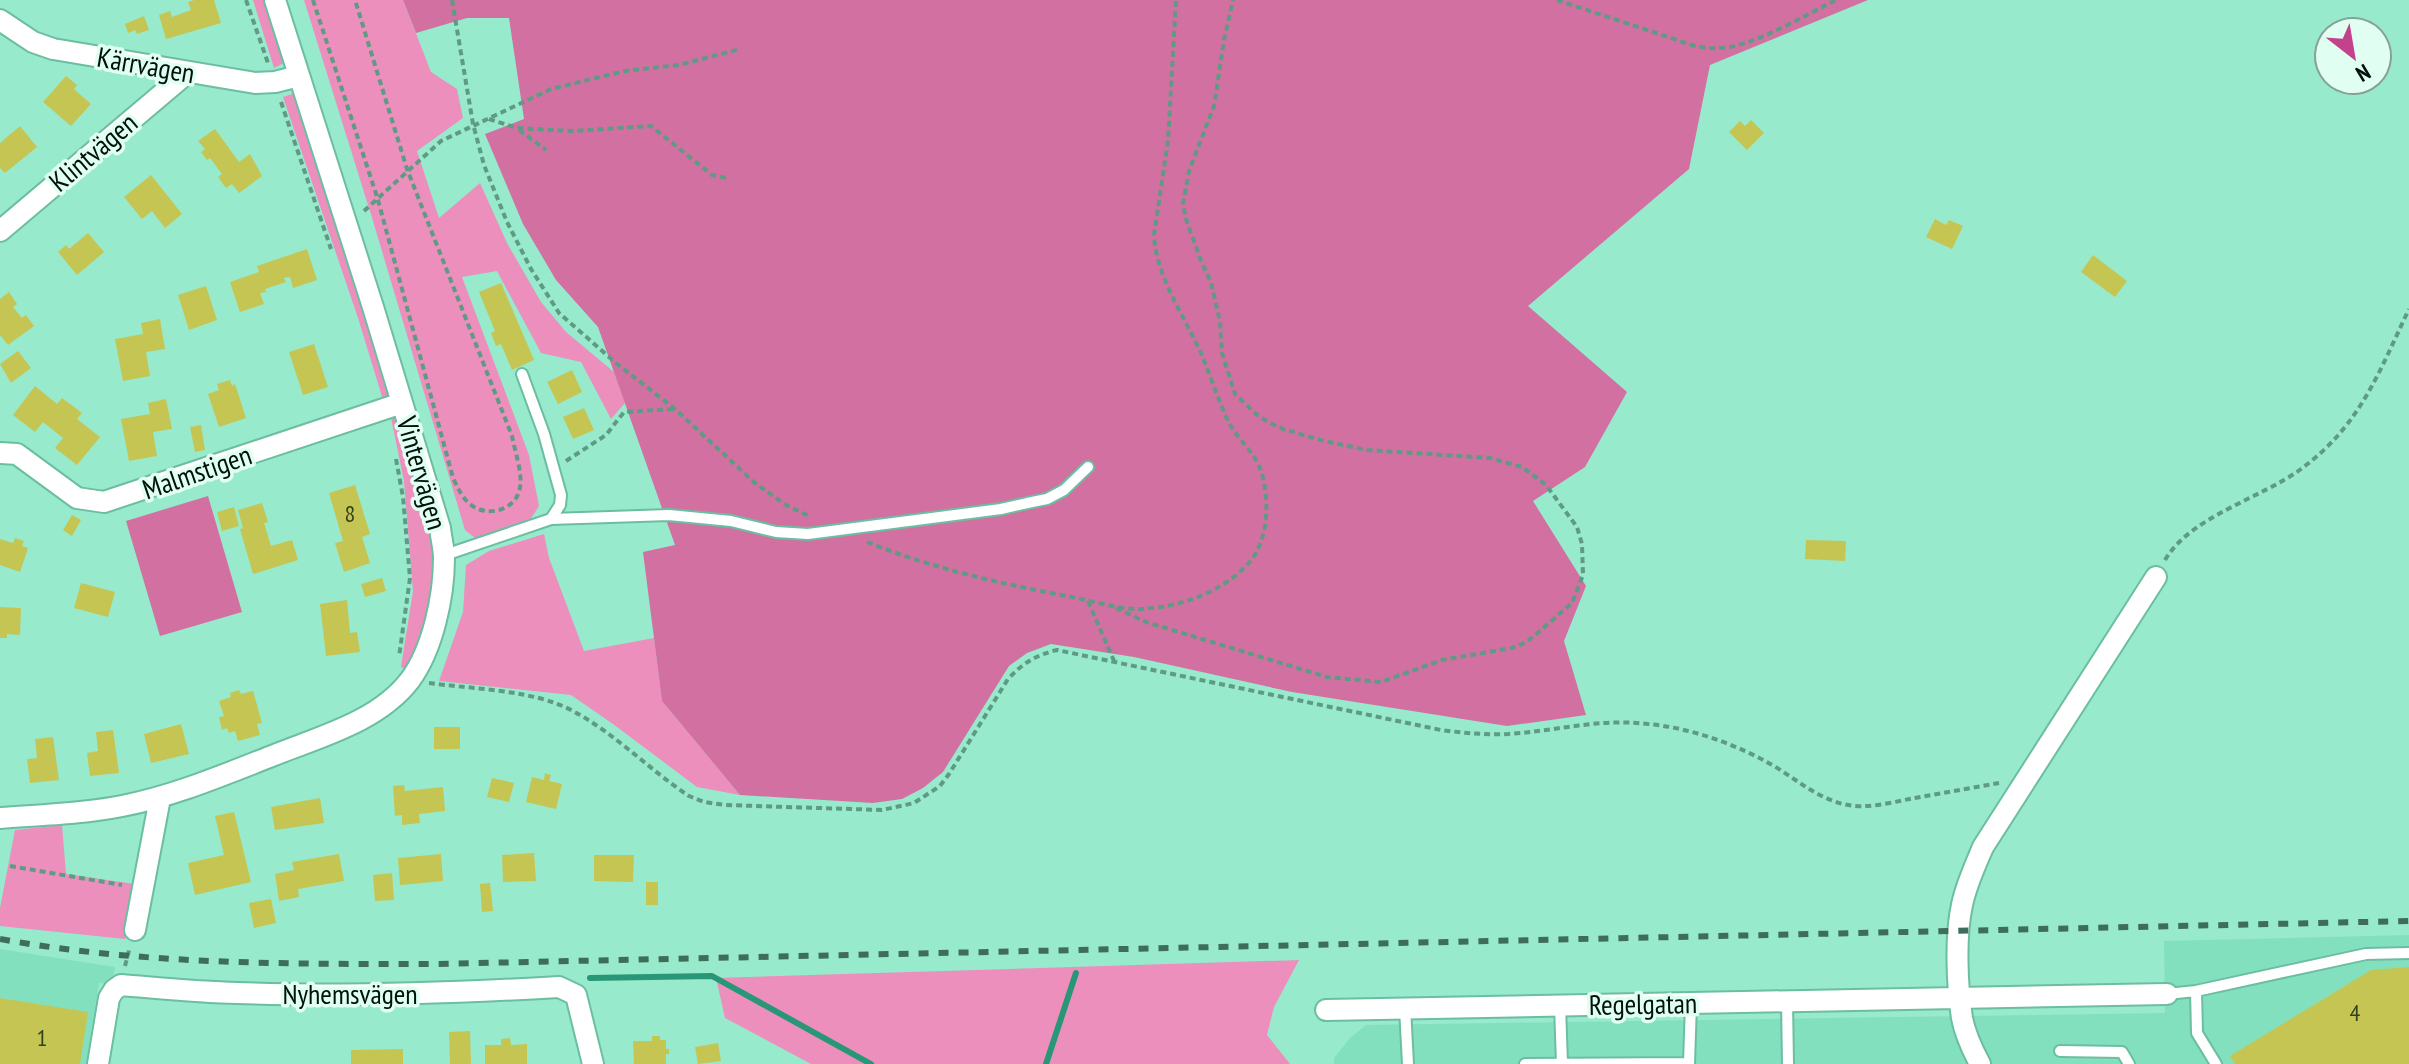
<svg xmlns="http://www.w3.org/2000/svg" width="2409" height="1064" font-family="'PT Sans Narrow',sans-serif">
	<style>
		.built { fill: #83e0bf }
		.green { fill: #ec8fbd }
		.forest { fill: #d270a2 }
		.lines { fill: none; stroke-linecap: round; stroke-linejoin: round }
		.stream { stroke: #299777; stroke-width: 6 }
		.building { fill: #c5c554 }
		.lane-casing { stroke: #6cbea1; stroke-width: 14 }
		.street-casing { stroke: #6cbea1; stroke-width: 24 }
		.path { stroke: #5f9a84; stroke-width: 4; stroke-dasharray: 6 4; stroke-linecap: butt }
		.lane { stroke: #fff; stroke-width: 10 }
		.street { stroke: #fff; stroke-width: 20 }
		.rail { stroke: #3f6d5c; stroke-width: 6; stroke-dasharray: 10 10; stroke-linecap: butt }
		.labels { text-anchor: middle; stroke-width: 7; stroke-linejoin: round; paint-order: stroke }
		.number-label { font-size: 24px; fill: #31401d }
		.street-label { font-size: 28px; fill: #00130b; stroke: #e0fff2 }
	</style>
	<rect width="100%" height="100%" fill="#97eacc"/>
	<path class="built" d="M2409,935V1064H1334V1058L1351,1037L1366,1025L2165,1013L2164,941Z
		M0,949L115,967L112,984L99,983L86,1064H0Z"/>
	<path class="green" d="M253,0H268L284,49V63L274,68Z
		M304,0H403L431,72L457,89L463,118L417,151L439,218L480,183L507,243L541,302L566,332L614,372L625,403L611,419L581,362L541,353L497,271L462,277L529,455L539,506L530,520L475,538L465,530L373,221Z
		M295,93L346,258L394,398L384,403L358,318L283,97Z
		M400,414C420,487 453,567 420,642C417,651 410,660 405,669L401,667L413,591L404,481L391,418Z
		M544,534L549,558L584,651L654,638L662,701L740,795L697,787L613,724L571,695L439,681L463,612L466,565L489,551Z
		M62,825L66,874L135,884L132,927L125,939L0,926V908L15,830Z
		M1299,960L1274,1007L1267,1035L1290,1064H811L725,1018L716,978Z"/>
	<path class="forest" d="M403,0H1868L1710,65L1689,169L1528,306L1627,392L1585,467L1533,501L1586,586L1564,641L1586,715L1507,726L1292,692L1134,657L1051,644L1027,653L1009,666L943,772L923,788L902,799L873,803L740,795L662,701L643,552L675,545L598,327L556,280L523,224L485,134L524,119L509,18H467L416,33Z
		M208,496L242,612L160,636L126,521Z"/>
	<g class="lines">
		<path class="stream" d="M590,978L712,976L871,1064
			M1046,1064L1076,973"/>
	</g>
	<path class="building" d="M194,0H214L221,23L166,39L159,15L170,11L172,17L191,10L188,2Z
		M144,16L149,30L137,34L135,30L128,33L125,24Z
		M66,76L77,85L74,89L91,104L71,126L43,102Z
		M1751,120L1764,133L1747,150L1729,132L1740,121L1745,126Z
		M20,126L37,147L5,173L0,168V143Z
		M215,129L239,162L250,154L262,176L239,193L232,184L226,188L218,177L222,174L210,158L207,160L201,152L205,149L198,141Z
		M151,175L182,214L165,228L152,211L142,219L124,197Z
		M1935,219L1946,225L1949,220L1963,226L1952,249L1926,237Z
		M88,233L104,252L77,275L58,252L66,245L69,249Z
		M307,249L317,280L293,288L290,277L284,278L286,282L265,289L266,292L260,293L264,304L240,312L230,282L259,272L257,266Z
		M2093,255L2127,281L2115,297L2081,272Z
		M501,283L534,360L512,370L501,344L496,346L491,333L495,331L479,292Z
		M206,286L217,320L189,330L178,295Z
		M9,292L17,304L13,307L22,318L26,315L34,326L8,345L0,335V299Z
		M160,319L165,349L146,352L150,376L123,381L115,339L143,334L141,323Z
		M314,344L328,387L303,395L289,352Z
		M18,351L31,368L11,383L0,364Z
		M572,370L582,392L558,404L547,382Z
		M230,380L232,386L235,384L246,418L219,427L208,394L219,390L217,384Z
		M35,386L57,404L62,398L82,413L77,419L100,437L77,465L55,448L63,438L43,422L35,432L13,415Z
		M166,399L172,429L153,432L157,456L129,461L121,419L150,414L148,403Z
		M584,408L594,430L573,439L563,417Z
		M201,425L205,450L195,452L190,427Z
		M355,485L370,534L362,537L370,563L344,572L335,543L343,541L329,493Z
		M262,503L268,522L264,523L271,546L292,540L298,560L253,574L240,529L243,528L238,510Z
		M234,507L239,526L222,531L217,512Z
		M72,515L81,520L72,536L63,530Z
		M15,538L24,541L22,546L28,548L20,572L0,565V539L13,543Z
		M1806,540L1846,541L1845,561L1805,559Z
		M382,578L386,591L365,597L361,584Z
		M81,583L115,592L108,617L74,608Z
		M347,600L350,633L357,632L360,652L326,656L320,604Z
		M0,607L21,608L20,635L7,634V638H0Z
		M239,690L241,694L253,691L262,723L257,724L260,735L238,741L235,731L229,733L227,728L222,730L219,717L224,716L219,701L231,697L230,693Z
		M181,724L189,754L151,763L144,734Z
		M434,727H460V749H434Z
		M113,730L119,773L90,776L87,753L98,751L96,732Z
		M53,737L59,780L30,783L27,759L37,758L35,739Z
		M545,773L551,775L549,781L562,784L556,809L526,802L532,777L544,780Z
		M492,778L514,783L509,802L487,797Z
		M404,785L405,791L443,787L445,811L419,814L420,823L402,825V815L395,816L393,786Z
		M320,798L324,823L275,830L271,807Z
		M234,812L251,882L195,895L188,863L224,855L215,816Z
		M534,853L536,881L503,882L502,855Z
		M339,854L344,881L298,889L299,897L279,901L275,874L294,870L292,862Z
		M441,854L443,881L400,885L398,858Z
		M594,855H634L633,882L594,881Z
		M392,873L394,900L375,901L373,875Z
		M646,882H658V905H646Z
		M490,883L493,911L482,912L480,884Z
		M271,899L276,923L254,928L249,903Z
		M2409,967V1064H2235L2230,1056L2371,970Z
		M0,998L88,1012L80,1064H0Z
		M470,1031L471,1064H450L449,1032Z
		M652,1036H660V1040H666V1049H669V1054H666V1064H634L633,1041H652Z
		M510,1038L511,1045L527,1044V1064H485V1045H501V1039Z
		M718,1043L721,1061L698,1064L695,1047Z
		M403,1049V1064H351V1050Z"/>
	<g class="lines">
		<defs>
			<path id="lane" d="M522,374L544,434L561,495L560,505L551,519
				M445,555L551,519L669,515L731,521L776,532L808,534L1001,509L1032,502L1047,499L1064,490L1088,467
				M2196,991L2366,954L2409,953
				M2167,994L2196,991L2197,1033L2216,1064
				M1787,1001L1788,1064
				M1560,1005L1562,1064
				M1405,1008L1408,1064
				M2060,1051L2122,1052L2129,1064
				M1525,1064L1689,1063
				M1689,1064L1691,1003"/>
			<path id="street" d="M0,20L33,42L53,49L255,83L275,82L299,76
				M0,231L187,73
				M0,453L17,454L77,498L104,502L402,403
				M0,818C40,815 82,814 122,806C174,796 223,775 272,756C319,737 378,722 410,680C433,649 444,596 444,558C444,548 441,538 440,528L373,307L275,0
				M135,930L160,798
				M1326,1010L2167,994
				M98,1064L109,998L114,990L121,985C159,988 198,992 237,993C344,997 452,993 559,987L576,995L593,1064
				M1980,1064C1972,1049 1965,1034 1962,1018C1957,986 1955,936 1962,905C1966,885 1975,866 1983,847L2156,577"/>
		</defs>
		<use href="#lane" class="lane-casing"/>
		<use href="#street" class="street-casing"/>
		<path class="path" d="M246,0L268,63
			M313,0L378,200L453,478C458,488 462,498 470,504C485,517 512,512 519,492C524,475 515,453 512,436L407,169L355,0
			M452,0L473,124L484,165L507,222L531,269L559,313L616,363L675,409L755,483L786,505L811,517
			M1557,0L1695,46C1703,47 1712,49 1720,48C1753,47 1805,15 1836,0
			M281,102L331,249
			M489,119L517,128L572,131L651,126L712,175L727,178
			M519,130L546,150
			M364,211L441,141L551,89L625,71L679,65L740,49
			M396,459L403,497L410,578L399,657
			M566,461L606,435L624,412L674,409
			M867,542C934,569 1002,584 1072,597C1093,601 1117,609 1138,609C1178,608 1221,593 1248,564C1269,541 1270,500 1261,471C1255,452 1237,439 1228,421C1218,399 1210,375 1201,353C1184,316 1156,276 1154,235L1168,141L1176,0
			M2165,560C2191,516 2260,499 2301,469C2360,426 2379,372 2409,309
			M1088,601L1114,661
			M1116,608L1146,622L1327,677L1381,682L1442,660L1512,648L1527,642L1572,603L1583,575L1582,544L1577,527L1546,485L1522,467L1490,458L1367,450L1324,441L1283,429L1268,422L1256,414L1235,394L1222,353L1220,322L1211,282L1201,261L1186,219L1183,204L1189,171L1214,106L1224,40L1233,0
			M429,683C466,688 518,690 552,702C600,718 646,768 689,796L704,802L725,805L882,810L914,803L940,786L949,774L1008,679C1023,663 1036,655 1057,650L1441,730C1464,733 1486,735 1508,734C1557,731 1598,718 1648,724C1691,728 1736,744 1774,766C1797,780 1816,797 1843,804C1866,810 1892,802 1915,798C1943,793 1971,788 1999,783
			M10,866L122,885
			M125,966L130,947"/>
		<use href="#lane" class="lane"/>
		<use href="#street" class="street"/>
		<path class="rail" d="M0,939C144,965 289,964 435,964L2409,921"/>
	</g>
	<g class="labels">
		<g class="number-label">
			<text x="350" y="522">8</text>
			<text x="2355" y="1021">4</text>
			<text x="42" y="1046">1</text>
		</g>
		<g class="street-label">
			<text transform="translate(146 65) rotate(10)" y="10">Kärrvägen</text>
			<text transform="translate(93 152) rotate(-40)" y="10">Klintvägen</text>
			<text transform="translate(197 472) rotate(-19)" y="10">Malmstigen</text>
			<text transform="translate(422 473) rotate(74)" y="10">Vintervägen</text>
			<text x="350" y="1004">Nyhemsvägen</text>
			<text transform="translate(1643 1004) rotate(-1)" y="10">Regelgatan</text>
		</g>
	</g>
	<g transform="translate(2353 56) rotate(149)"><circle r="38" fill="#e0fff2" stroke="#86a196" stroke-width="2"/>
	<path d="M0-6L14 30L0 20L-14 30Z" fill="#c3428b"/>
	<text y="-12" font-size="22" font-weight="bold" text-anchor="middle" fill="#00130b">N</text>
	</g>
</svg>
